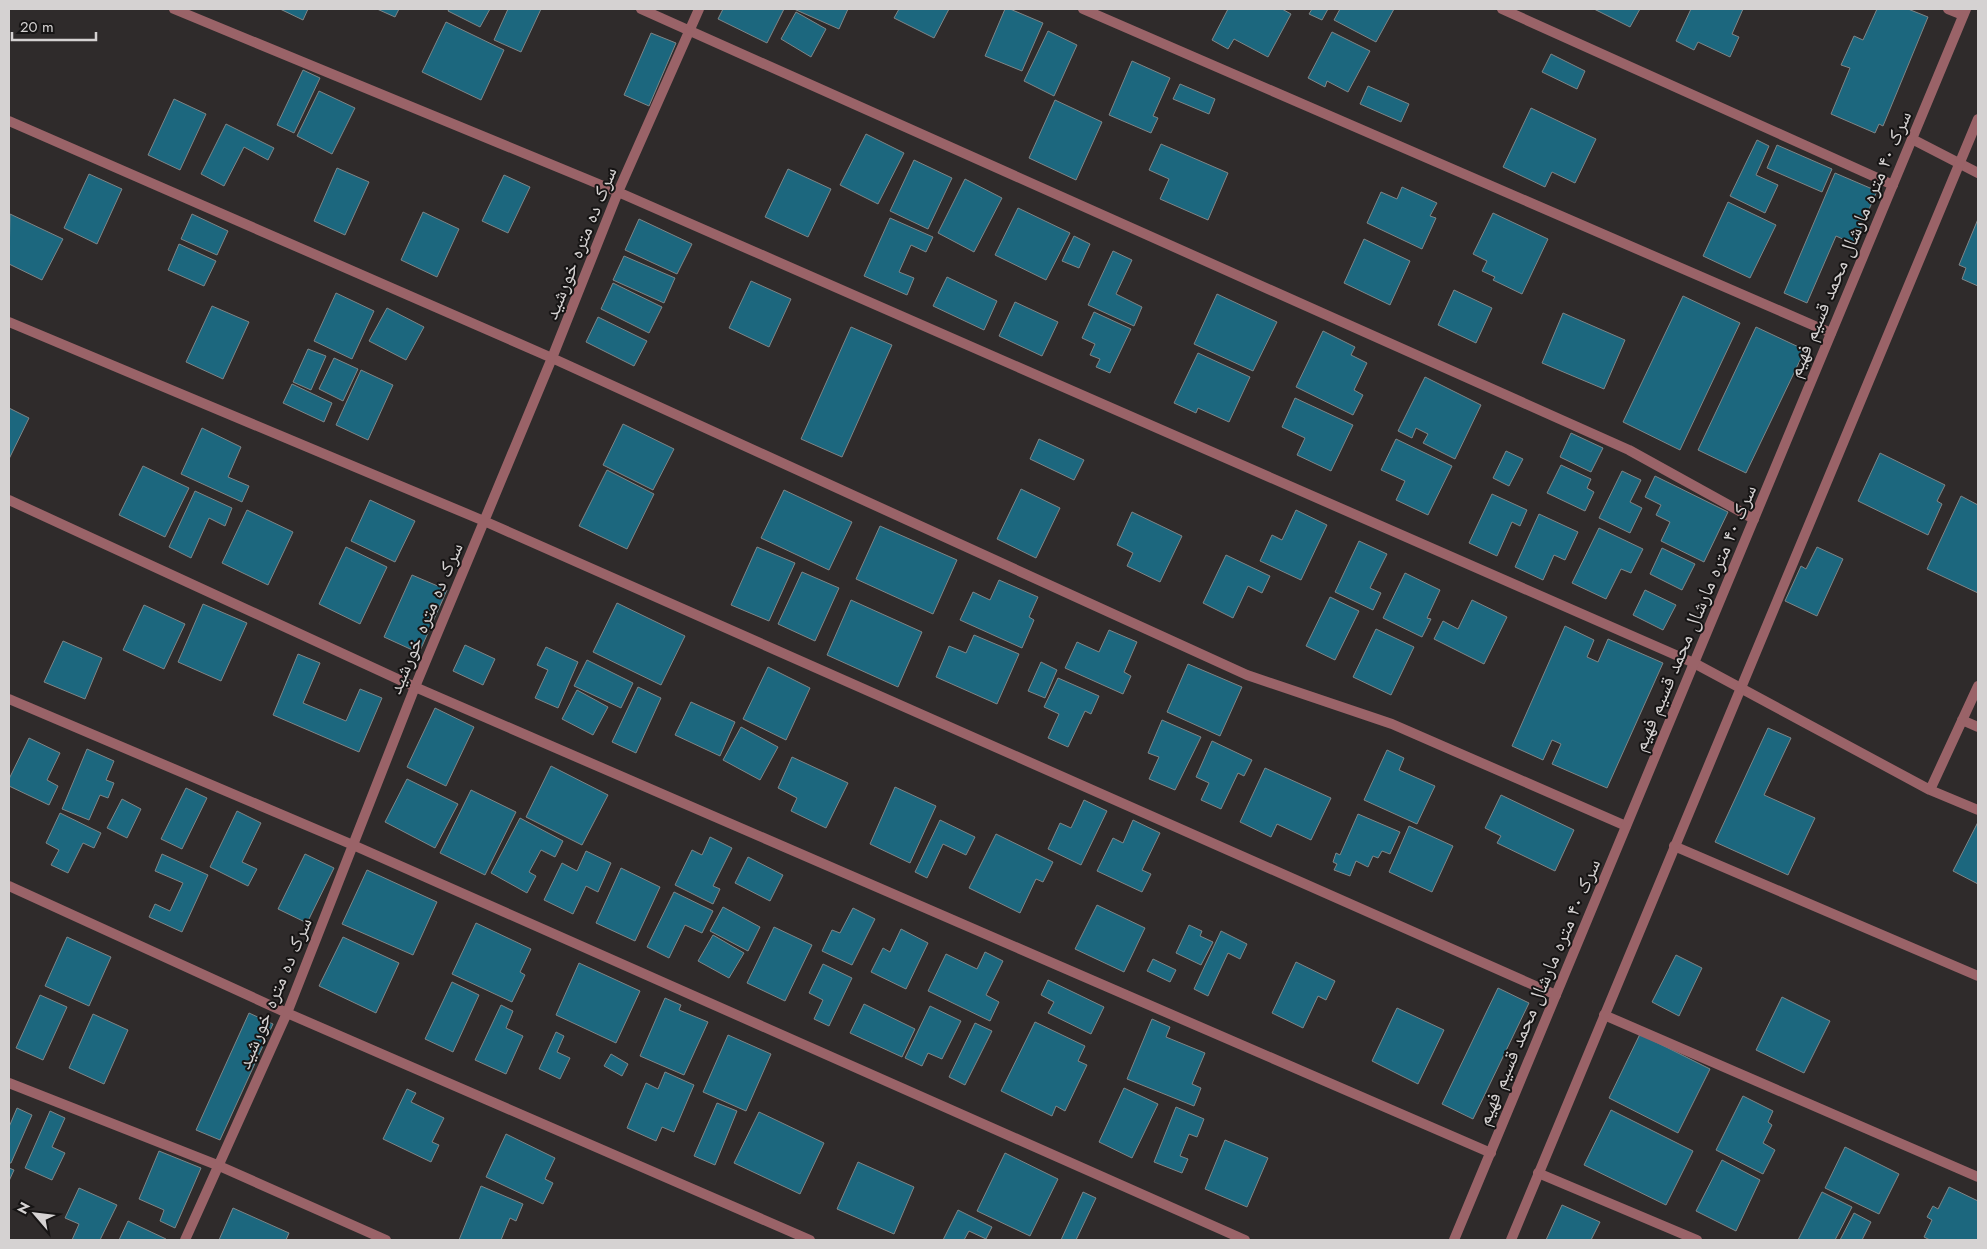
<svg xmlns="http://www.w3.org/2000/svg" width="1987" height="1249" font-family="Jost,'Noto Naskh Arabic',sans-serif">
	<style>
		.building { fill: #1c677e; stroke: #7f8587 }
		.lines { fill: none; stroke-linecap: round; stroke-linejoin: round }
		.minor { stroke: #9a6368; stroke-width: 10 }
		.tertiary { stroke: #9a6368; stroke-width: 10 }
		.labels { text-anchor: middle; stroke-width: 4; stroke-linejoin: round; paint-order: stroke }
		.street-label { font-size: 20px; fill: #d5d2d2; stroke: #161414 }
	</style>
	<rect width="100%" height="100%" fill="#2f2b2b"/>
	<path class="building" d="M280,9H308L303,20Z
		M377,9H399L395,17Z
		M449,9H490L480,27L448,11Z
		M508,9H541L521,52L494,40Z
		M723,9H784L767,43L718,19Z
		M794,9H848L839,29Z
		M899,9H949L934,38L894,18Z
		M1005,9H1010L1043,23L1022,71L985,56Z
		M1228,9H1282L1291,14L1268,57L1234,39L1228,49L1212,40Z
		M1312,9H1328L1322,20L1309,14Z
		M1340,9H1394L1376,42L1334,20Z
		M1594,9H1640L1630,27Z
		M1691,9H1743L1732,34L1739,37L1730,57L1698,42L1694,50L1676,41Z
		M1877,9H1908L1928,17L1883,126L1879,124L1875,133L1831,114L1850,68L1841,65L1854,36L1863,40Z
		M796,12L826,29L811,57L781,39Z
		M446,22L504,50L481,100L422,72Z
		M1048,31L1077,45L1054,96L1024,81Z
		M1332,32L1370,51L1348,92L1327,81L1325,87L1308,78Z
		M651,33L676,43L649,106L624,95Z
		M1551,54L1585,71L1577,89L1542,72Z
		M1132,61L1170,78L1153,116L1158,118L1151,133L1109,115Z
		M303,70L320,78L294,133L277,125Z
		M1180,84L1215,99L1209,114L1173,99Z
		M1368,86L1409,104L1401,122L1360,104Z
		M319,91L355,108L332,154L297,136Z
		M174,99L206,114L180,170L148,155Z
		M1055,100L1102,122L1076,180L1029,158Z
		M1531,108L1596,139L1575,183L1552,172L1545,187L1503,167Z
		M226,124L274,148L268,160L244,147L224,186L201,174Z
		M866,134L904,153L878,204L840,185Z
		M1757,140L1769,146L1756,175L1778,185L1765,213L1730,196Z
		M1161,144L1228,173L1208,220L1160,199L1169,179L1149,170Z
		M1777,145L1832,169L1822,192L1767,168Z
		M914,160L952,178L928,229L890,211Z
		M337,168L369,182L345,235L314,221Z
		M788,169L831,189L808,237L765,217Z
		M1835,173L1877,191L1854,244L1836,236L1807,303L1784,293Z
		M89,174L122,189L97,244L64,228Z
		M504,175L530,187L508,233L482,221Z
		M965,179L1002,198L974,252L938,233Z
		M1402,187L1437,203L1430,216L1436,218L1422,249L1367,223L1381,192L1397,199Z
		M1728,202L1776,225L1750,278L1703,256Z
		M1018,208L1070,233L1046,280L995,255Z
		M423,212L459,229L437,277L401,260Z
		M1493,213L1548,239L1522,294L1493,280L1495,277L1482,271L1487,261L1473,254Z
		M10,214L63,239L42,280L9,264Z
		M192,214L228,231L217,255L181,239Z
		M890,218L933,237L926,252L911,245L899,272L914,278L907,295L864,276Z
		M639,219L692,244L677,274L625,250Z
		M1978,219V286L1962,279L1966,268L1959,265Z
		M1074,236L1090,244L1079,268L1062,261Z
		M1364,239L1410,261L1390,305L1344,283Z
		M179,244L216,261L204,286L168,270Z
		M1113,251L1132,260L1116,294L1142,307L1134,326L1088,305Z
		M624,256L675,278L664,303L613,280Z
		M947,277L997,301L984,330L933,306Z
		M751,281L791,299L769,347L729,328Z
		M613,283L662,307L649,333L601,309Z
		M1454,290L1492,308L1476,343L1438,325Z
		M336,293L374,311L352,359L314,341Z
		M1217,294L1277,322L1253,371L1194,344Z
		M1683,296L1740,323L1680,450L1623,422Z
		M1015,302L1058,322L1042,356L999,336Z
		M212,306L249,322L223,379L186,362Z
		M387,308L424,327L406,360L369,341Z
		M1094,312L1131,329L1110,373L1096,367L1100,359L1090,355L1095,344L1082,338Z
		M1563,313L1625,340L1604,389L1542,363Z
		M598,317L647,341L634,366L586,342Z
		M851,327L892,345L842,457L801,439Z
		M1756,327L1805,350L1746,473L1698,450Z
		M1323,331L1355,347L1351,355L1367,363L1354,390L1363,395L1353,415L1296,387Z
		M308,349L326,356L311,390L293,382Z
		M1198,353L1250,377L1229,422L1198,408L1196,413L1174,403Z
		M334,358L358,369L343,401L319,389Z
		M361,370L393,385L368,440L336,425Z
		M1425,377L1481,405L1455,459L1423,443L1428,434L1416,428L1412,438L1398,431Z
		M292,384L332,403L324,422L283,403Z
		M1295,398L1353,425L1331,471L1297,455L1305,438L1282,427Z
		M9,408L29,418L9,459Z
		M623,424L674,449L653,490L603,465Z
		M202,428L241,447L228,477L249,486L242,502L181,474Z
		M1571,433L1603,448L1591,472L1560,457Z
		M1039,439L1084,460L1074,480L1030,459Z
		M1396,439L1452,466L1428,515L1396,500L1405,481L1381,470Z
		M1506,451L1523,459L1509,486L1493,478Z
		M1880,453L1945,485L1937,501L1942,504L1928,535L1858,501Z
		M1561,465L1591,479L1587,488L1594,492L1585,511L1547,493Z
		M143,466L189,488L165,537L119,515Z
		M607,470L654,494L627,549L579,526Z
		M1622,471L1641,480L1630,502L1642,508L1630,533L1599,518Z
		M1655,476L1728,512L1704,562L1661,541L1670,522L1656,515L1661,505L1645,497Z
		M1021,489L1060,508L1036,558L997,539Z
		M784,490L852,522L829,570L761,538Z
		M195,491L232,508L225,526L209,518L191,558L169,547Z
		M1492,494L1527,510L1520,526L1512,522L1497,556L1469,543Z
		M1961,496L1978,505V593L1927,569Z
		M370,500L415,521L395,562L351,541Z
		M247,510L293,532L268,585L222,563Z
		M1296,510L1327,525L1301,580L1260,561L1272,535L1282,540Z
		M1132,512L1182,536L1160,582L1127,566L1133,553L1117,545Z
		M1539,514L1578,532L1565,560L1554,555L1543,580L1515,567Z
		M880,526L957,560L933,614L856,579Z
		M1599,528L1643,549L1631,573L1621,569L1606,599L1572,583Z
		M1359,541L1387,554L1370,588L1381,593L1373,610L1335,592Z
		M346,547L387,567L360,624L319,604Z
		M757,547L795,563L769,621L731,605Z
		M1817,547L1843,559L1817,616L1785,601L1801,566L1806,569Z
		M1662,548L1695,564L1682,590L1650,574Z
		M1226,555L1270,576L1262,593L1248,586L1233,618L1203,603Z
		M802,572L839,588L815,641L778,624Z
		M1405,573L1440,590L1427,618L1431,619L1422,637L1383,618Z
		M412,575L447,590L419,653L384,637Z
		M999,580L1038,597L1029,617L1034,620L1022,648L960,620L973,592L990,600Z
		M1645,590L1676,605L1663,630L1633,615Z
		M1330,597L1359,611L1335,660L1306,646Z
		M851,600L922,632L898,687L827,655Z
		M1472,600L1507,617L1484,664L1434,639L1443,621L1458,629Z
		M617,603L685,636L661,685L593,652Z
		M203,604L247,623L221,681L178,662Z
		M144,605L185,624L164,669L123,650Z
		M1565,626L1594,640L1587,657L1598,662L1608,639L1663,663L1607,788L1552,764L1561,744L1552,740L1543,760L1512,746Z
		M1376,629L1414,647L1391,695L1353,677Z
		M1109,630L1137,642L1124,672L1131,676L1123,694L1065,668L1077,642L1099,652Z
		M974,635L1019,654L997,704L936,677L949,646L966,653Z
		M63,641L102,658L85,699L44,682Z
		M465,645L495,659L483,685L453,671Z
		M546,647L578,662L558,708L535,698L548,670L537,665Z
		M298,654L320,663L303,703L346,721L360,689L382,698L359,752L273,715Z
		M587,660L633,683L621,708L574,686Z
		M1041,662L1057,670L1045,698L1028,691Z
		M1188,664L1242,687L1220,736L1167,712Z
		M768,667L810,688L786,740L743,719Z
		M1058,678L1099,696L1091,714L1085,711L1068,747L1048,738L1059,714L1044,707Z
		M638,687L661,698L636,753L612,742Z
		M577,690L608,707L593,735L562,719Z
		M691,702L735,722L720,756L675,735Z
		M435,708L474,727L446,786L407,767Z
		M1162,720L1201,737L1175,790L1149,779L1159,757L1148,753Z
		M741,727L778,747L760,780L723,760Z
		M1768,728L1791,738L1764,795L1815,818L1788,875L1715,842Z
		M29,738L60,753L47,780L58,786L49,805L9,786V779Z
		M1212,741L1252,760L1244,776L1238,773L1221,809L1201,800L1209,783L1196,777Z
		M87,749L114,761L106,780L114,783L108,798L100,795L89,820L62,809Z
		M1387,750L1404,758L1399,770L1435,786L1417,824L1364,800Z
		M792,757L848,783L826,828L791,811L797,798L778,788Z
		M551,766L608,795L582,845L526,817Z
		M1265,768L1331,798L1311,840L1277,824L1271,837L1240,822Z
		M407,779L458,804L435,848L385,822Z
		M895,787L936,806L910,863L870,844Z
		M186,788L207,798L182,849L161,839Z
		M471,790L516,812L485,875L440,853Z
		M1501,795L1574,830L1555,871L1497,843L1501,836L1485,828Z
		M122,799L141,809L127,838L107,828Z
		M1084,800L1107,811L1081,865L1048,849L1060,823L1071,828Z
		M237,811L261,823L242,862L257,869L248,886L210,867Z
		M60,813L101,833L94,848L83,843L68,873L51,865L59,850L46,843Z
		M1358,814L1400,832L1390,854L1382,851L1378,858L1373,856L1368,867L1356,861L1350,876L1334,870L1337,864L1333,862L1336,853L1340,855Z
		M520,818L563,841L555,857L541,850L529,872L536,876L527,893L491,873Z
		M940,820L975,837L966,855L943,844L927,878L915,872Z
		M1133,820L1160,833L1142,870L1151,874L1142,892L1097,871L1113,838L1123,843Z
		M1978,822V884L1953,871Z
		M1409,826L1453,846L1432,892L1389,872Z
		M996,834L1053,862L1043,882L1036,879L1020,913L969,888Z
		M710,837L732,848L713,886L720,889L713,904L675,885L692,850L702,855Z
		M586,851L611,863L598,892L586,886L573,914L544,900L562,863L577,871Z
		M162,854L208,875L182,932L149,917L155,904L170,911L183,883L155,871Z
		M305,854L334,868L307,923L278,909Z
		M748,857L783,875L770,901L735,883Z
		M621,868L660,887L635,941L596,923Z
		M367,870L437,902L413,955L342,924Z
		M674,892L713,911L702,933L685,925L669,958L647,947Z
		M1097,905L1145,928L1124,972L1075,949Z
		M723,907L760,927L748,951L710,931Z
		M853,908L875,919L852,965L822,951L832,930L840,933Z
		M476,923L531,949L520,972L525,975L512,1002L452,974Z
		M1189,925L1202,931L1200,936L1213,942L1201,965L1176,953Z
		M774,927L812,945L785,1001L747,983Z
		M901,929L928,943L906,989L871,972L883,948L890,952Z
		M1221,931L1247,944L1240,959L1228,953L1208,996L1194,989Z
		M713,935L744,953L729,978L698,961Z
		M67,937L111,957L89,1006L45,986Z
		M343,937L399,963L376,1013L319,986Z
		M985,952L1003,961L986,995L999,1002L990,1021L928,991L946,954L977,969Z
		M1676,955L1702,968L1679,1016L1652,1002Z
		M1153,959L1176,970L1170,982L1147,971Z
		M1296,962L1335,981L1326,1000L1318,996L1303,1028L1272,1013Z
		M579,963L640,991L616,1043L556,1015Z
		M823,964L852,978L829,1026L814,1019L823,1000L809,993Z
		M1048,980L1104,1007L1091,1034L1048,1013L1054,1002L1041,995Z
		M452,982L479,995L453,1052L425,1039Z
		M1498,988L1529,1003L1473,1119L1442,1104Z
		M40,995L67,1007L43,1060L16,1048Z
		M1782,997L1830,1021L1804,1073L1756,1050Z
		M665,998L681,1005L679,1010L708,1022L684,1075L640,1056Z
		M864,1004L915,1029L902,1057L850,1033Z
		M501,1005L513,1011L506,1028L523,1036L506,1074L475,1060Z
		M930,1006L961,1021L942,1059L928,1053L922,1066L905,1058Z
		M1397,1008L1444,1030L1418,1084L1372,1061Z
		M249,1013L273,1024L220,1140L196,1130Z
		M93,1014L128,1030L104,1084L69,1068Z
		M1152,1019L1170,1027L1166,1037L1205,1053L1192,1084L1201,1088L1194,1106L1127,1079Z
		M1035,1022L1085,1046L1078,1061L1087,1065L1065,1111L1056,1106L1052,1116L1001,1091Z
		M975,1023L992,1031L965,1085L949,1077Z
		M556,1032L564,1036L557,1052L570,1058L560,1079L539,1069Z
		M1640,1034L1710,1069L1678,1133L1609,1098Z
		M728,1035L771,1054L746,1111L703,1092Z
		M611,1054L628,1064L622,1076L604,1066Z
		M665,1072L694,1085L674,1132L662,1127L656,1141L627,1128L646,1083L658,1089Z
		M1124,1088L1158,1104L1132,1158L1099,1142Z
		M407,1089L416,1093L411,1102L444,1118L432,1142L439,1145L431,1162L383,1139Z
		M1743,1096L1773,1111L1768,1122L1772,1125L1763,1143L1775,1150L1763,1174L1716,1150Z
		M717,1103L737,1111L715,1165L694,1156Z
		M1176,1107L1204,1119L1197,1137L1189,1134L1180,1156L1188,1159L1182,1173L1154,1162Z
		M17,1108L32,1115L11,1163H9V1127Z
		M1611,1110L1693,1151L1666,1205L1584,1165Z
		M50,1111L65,1118L52,1147L65,1153L52,1180L25,1168Z
		M759,1112L824,1143L800,1194L734,1163Z
		M506,1134L555,1158L545,1179L553,1183L543,1204L486,1177Z
		M1225,1140L1268,1158L1247,1207L1205,1189Z
		M1845,1147L1899,1174L1879,1214L1825,1188Z
		M159,1151L201,1168L175,1228L160,1221L164,1210L139,1199Z
		M1005,1153L1058,1179L1030,1236L977,1211Z
		M1722,1160L1760,1180L1736,1231L1696,1211Z
		M858,1162L914,1187L894,1234L837,1209Z
		M9,1168L14,1170L9,1181Z
		M481,1186L523,1204L516,1221L510,1218L501,1240H459Z
		M1949,1187L1978,1201V1240H1930L1924,1237L1932,1220L1927,1217L1933,1206L1938,1209Z
		M79,1188L117,1205L100,1240H72L79,1224L65,1218Z
		M1083,1192L1096,1198L1076,1240H1061Z
		M1822,1192L1852,1207L1835,1240H1798Z
		M1562,1205L1600,1222L1591,1240H1546Z
		M233,1208L289,1233L286,1240H219Z
		M958,1210L992,1227L986,1239L969,1231L964,1240H943Z
		M1854,1213L1871,1222L1862,1240H1840Z
		M128,1221L166,1239V1240H119Z"/>
	<g class="lines">
		<path class="minor" d="M174,9L618,192L1694,663L1930,790L1978,810
			M641,9L1629,450L1754,519
			M1083,9L1831,333
			M1502,9L1893,185
			M1948,9L1963,15
			M9,121L552,358L1247,675L1392,724L1626,826
			M1912,139L1978,173
			M9,322L484,521L1556,995
			M9,500L415,687L1491,1153
			M9,699L353,845L1245,1240
			M1962,720L1978,727
			M1930,790L1978,686
			M1674,846L1978,976
			M9,886L287,1013L810,1240
			M1604,1015L1978,1177
			M9,1083L217,1165L386,1240
			M1538,1173L1697,1240
			M185,1240L287,1013L415,687L552,358L618,192L699,9"/>
		<path class="tertiary" d="M1454,1240L1966,9
			M1511,1240L1978,119"/>
	</g>
	<g class="labels">
		<g class="street-label">
			<text transform="translate(580 243) rotate(-68)" y="7">سرک ده متره خورشید</text>
			<text transform="translate(1849 244) rotate(-67)" y="7">سرک ۴۰ متره مارشال محمد قسیم فهیم</text>
			<text transform="translate(425 618) rotate(-67)" y="7">سرک ده متره خورشید</text>
			<text transform="translate(1694 618) rotate(-67)" y="7">سرک ۴۰ متره مارشال محمد قسیم فهیم</text>
			<text transform="translate(1538 992) rotate(-67)" y="7">سرک ۴۰ متره مارشال محمد قسیم فهیم</text>
			<text transform="translate(274 993) rotate(-67)" y="7">سرک ده متره خورشید</text>
		</g>
	</g>
	<rect width="1987" height="1249" fill="none" stroke="#d5d2d2" stroke-width="20"/>
	<g transform="translate(35 1214) rotate(298)" stroke="#161414" stroke-width="4" paint-order="stroke">
	<path d="M0-4L9 19L0 12L-9 19Z" fill="#d5d2d2"/>
	<text y="-8" font-size="14" font-weight="bold" text-anchor="middle" fill="#d5d2d2">N</text>
	</g>
	<path d="M12 32v8h84v-8" fill="none" stroke="#d5d2d2" stroke-width="2.5"/>
	<text x="20" y="32" font-size="15" fill="#d5d2d2" stroke="#161414" stroke-width="4" paint-order="stroke">20 m</text>
</svg>
